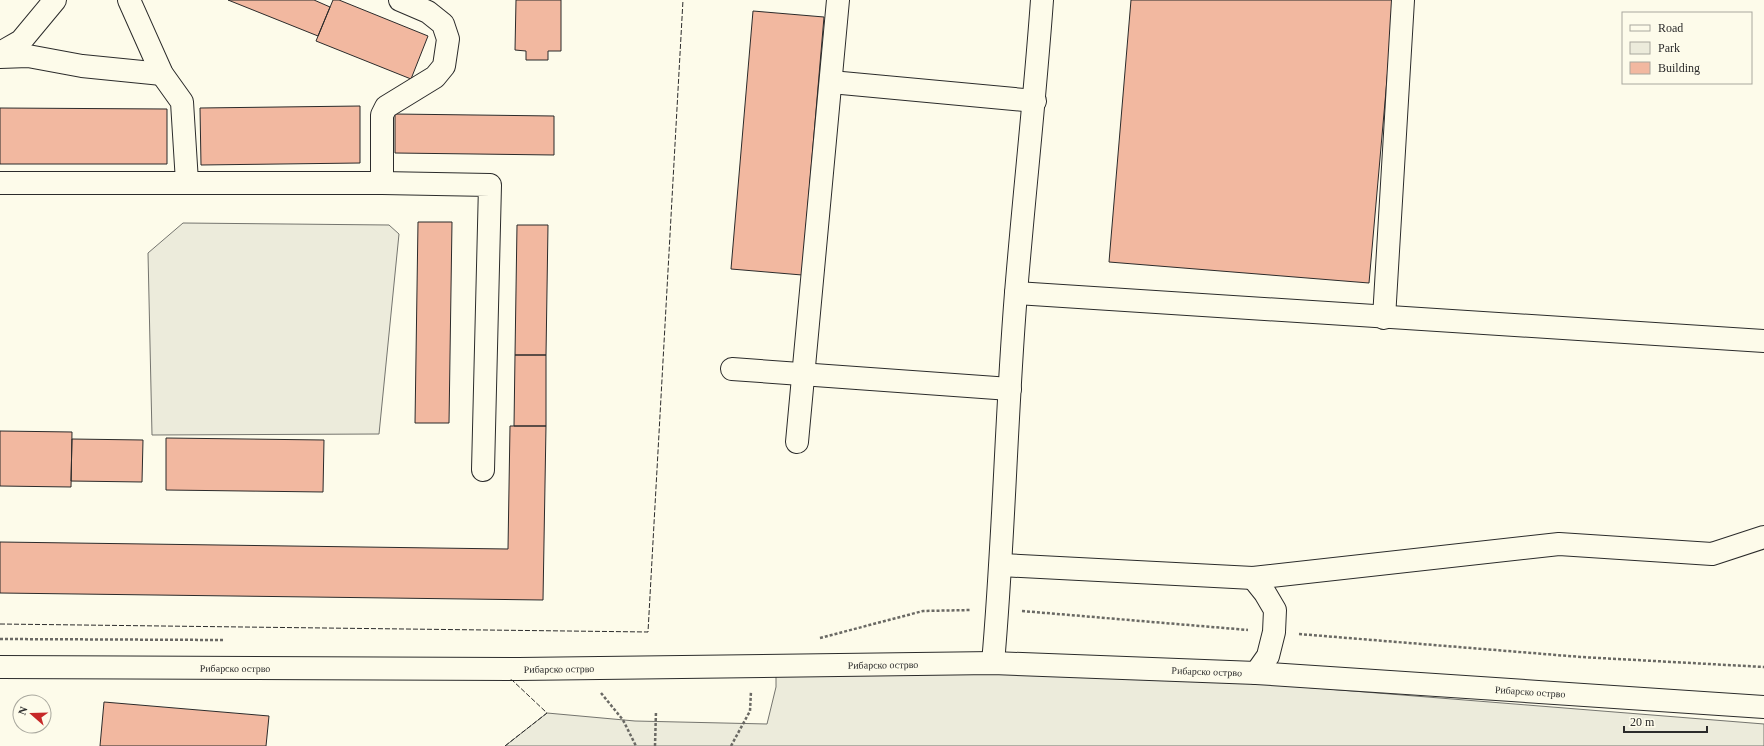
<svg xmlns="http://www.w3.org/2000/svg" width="1764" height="746" font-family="Georgia,serif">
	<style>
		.green { fill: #ecebdb; stroke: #74746e }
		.building { fill: #f2b8a0; stroke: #2b2b2b }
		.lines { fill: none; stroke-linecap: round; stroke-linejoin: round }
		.minor-casing { stroke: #2b2b2b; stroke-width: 24 }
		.path { stroke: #6a6964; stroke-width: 2.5; stroke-dasharray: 3 2; stroke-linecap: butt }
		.minor { stroke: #fdfbea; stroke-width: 22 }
		.fence { stroke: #2b2b2b; stroke-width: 1; stroke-dasharray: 5 2; stroke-linecap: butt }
		.labels { text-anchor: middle; stroke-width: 3; stroke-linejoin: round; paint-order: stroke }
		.street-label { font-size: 10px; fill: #2b2b2b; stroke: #fdfbea }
	</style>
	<rect width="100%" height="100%" fill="#fdfbea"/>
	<path class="green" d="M183,223L389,225L399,234L379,434L152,435L148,253Z
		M776,666L1190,678L1764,724V746H505L547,713L635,721L767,724L776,687Z"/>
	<path class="building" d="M228,0H314L330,7L318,36Z
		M333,0H339L428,36L411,79L316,41Z
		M516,0H561V51H548V60H526V51L515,50Z
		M1131,0H1394L1369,283L1109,262Z
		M753,11L824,17L802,275L731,269Z
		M360,106V163L201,165L200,108Z
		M0,108L167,109V164H0Z
		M395,114L554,116V155L395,153Z
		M418,222H452L449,423H415Z
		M517,225H548L546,355H515Z
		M515,355H546V426H514Z
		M510,426H546L543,600L0,593V542L508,549Z
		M0,431L72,432L71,487L0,486Z
		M166,438L324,440L323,492L166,490Z
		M72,439L143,440L142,482L71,481Z
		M104,702L269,716L266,746H100Z"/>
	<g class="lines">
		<defs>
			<g id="minor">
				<path d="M129,0L162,74L182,102L187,182"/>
				<path d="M0,53L21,41L55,0"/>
				<path d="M0,57L28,56L82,66L162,74"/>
				<path d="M831,82L1035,101"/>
				<path d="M0,183H382L490,185L483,470"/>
				<path d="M382,183V115L386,107L435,77L444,66L448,39L443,24L428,12L400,0"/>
				<path d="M1016,293L1764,341"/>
				<path d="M1384,318L1403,0"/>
				<path d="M732,369L1010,389"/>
				<path d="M797,442L838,0"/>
				<path d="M1001,565L1253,578L1559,544L1712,554L1764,537"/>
				<path d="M1253,578L1265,593L1275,610L1274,632L1268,656L1256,673"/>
				<path d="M993,663C1004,540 1006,416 1016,293C1024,195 1035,98 1042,0"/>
				<path id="s1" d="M0,667L518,669L993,663L1256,673L1764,707"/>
			</g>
		</defs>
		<use href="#minor" class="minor-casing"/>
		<path class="path" d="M1022,611L1248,630
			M1299,634L1581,657L1764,667
			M820,638L923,611L971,610
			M0,639L223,640
			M601,693L623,720L636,746
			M655,746L656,711
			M731,746L750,711L751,691"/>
		<use href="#minor" class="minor"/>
		<path class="fence" d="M0,624L648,632L683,0
			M505,746L547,713L512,680H509"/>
	</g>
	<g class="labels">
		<g class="street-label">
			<text dy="4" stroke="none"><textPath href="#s1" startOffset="883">Рибарско острво</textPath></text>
			<text dy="4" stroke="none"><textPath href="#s1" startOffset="235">Рибарско острво</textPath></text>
			<text dy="4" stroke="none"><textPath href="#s1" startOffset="559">Рибарско острво</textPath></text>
			<text dy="4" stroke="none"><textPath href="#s1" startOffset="1207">Рибарско острво</textPath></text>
			<text dy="4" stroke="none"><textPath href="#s1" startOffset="1531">Рибарско острво</textPath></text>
		</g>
	</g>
	<rect x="1622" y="12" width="130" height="72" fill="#fdfbea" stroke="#a9a89e"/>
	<rect x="1630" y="25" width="20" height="6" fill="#fdfbea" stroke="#a9a89e"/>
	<text x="1658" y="32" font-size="12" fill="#2b2b2b">Road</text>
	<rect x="1630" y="42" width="20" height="12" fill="#ecebdb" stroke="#a9a89e"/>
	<text x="1658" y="52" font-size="12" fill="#2b2b2b">Park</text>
	<rect x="1630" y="62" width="20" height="12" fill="#f2b8a0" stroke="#a9a89e"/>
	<text x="1658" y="72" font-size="12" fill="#2b2b2b">Building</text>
	<g transform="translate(32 714) rotate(290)"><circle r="19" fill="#fdfbea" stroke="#a9a89e"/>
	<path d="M0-3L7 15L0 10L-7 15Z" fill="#c62828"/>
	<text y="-6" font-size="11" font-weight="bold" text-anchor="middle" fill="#2b2b2b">N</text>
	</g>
	<path d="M1624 726v6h83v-6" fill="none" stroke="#2b2b2b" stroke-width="2"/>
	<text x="1630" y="726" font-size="12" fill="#2b2b2b" stroke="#fdfbea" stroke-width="3" paint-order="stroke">20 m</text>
</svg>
